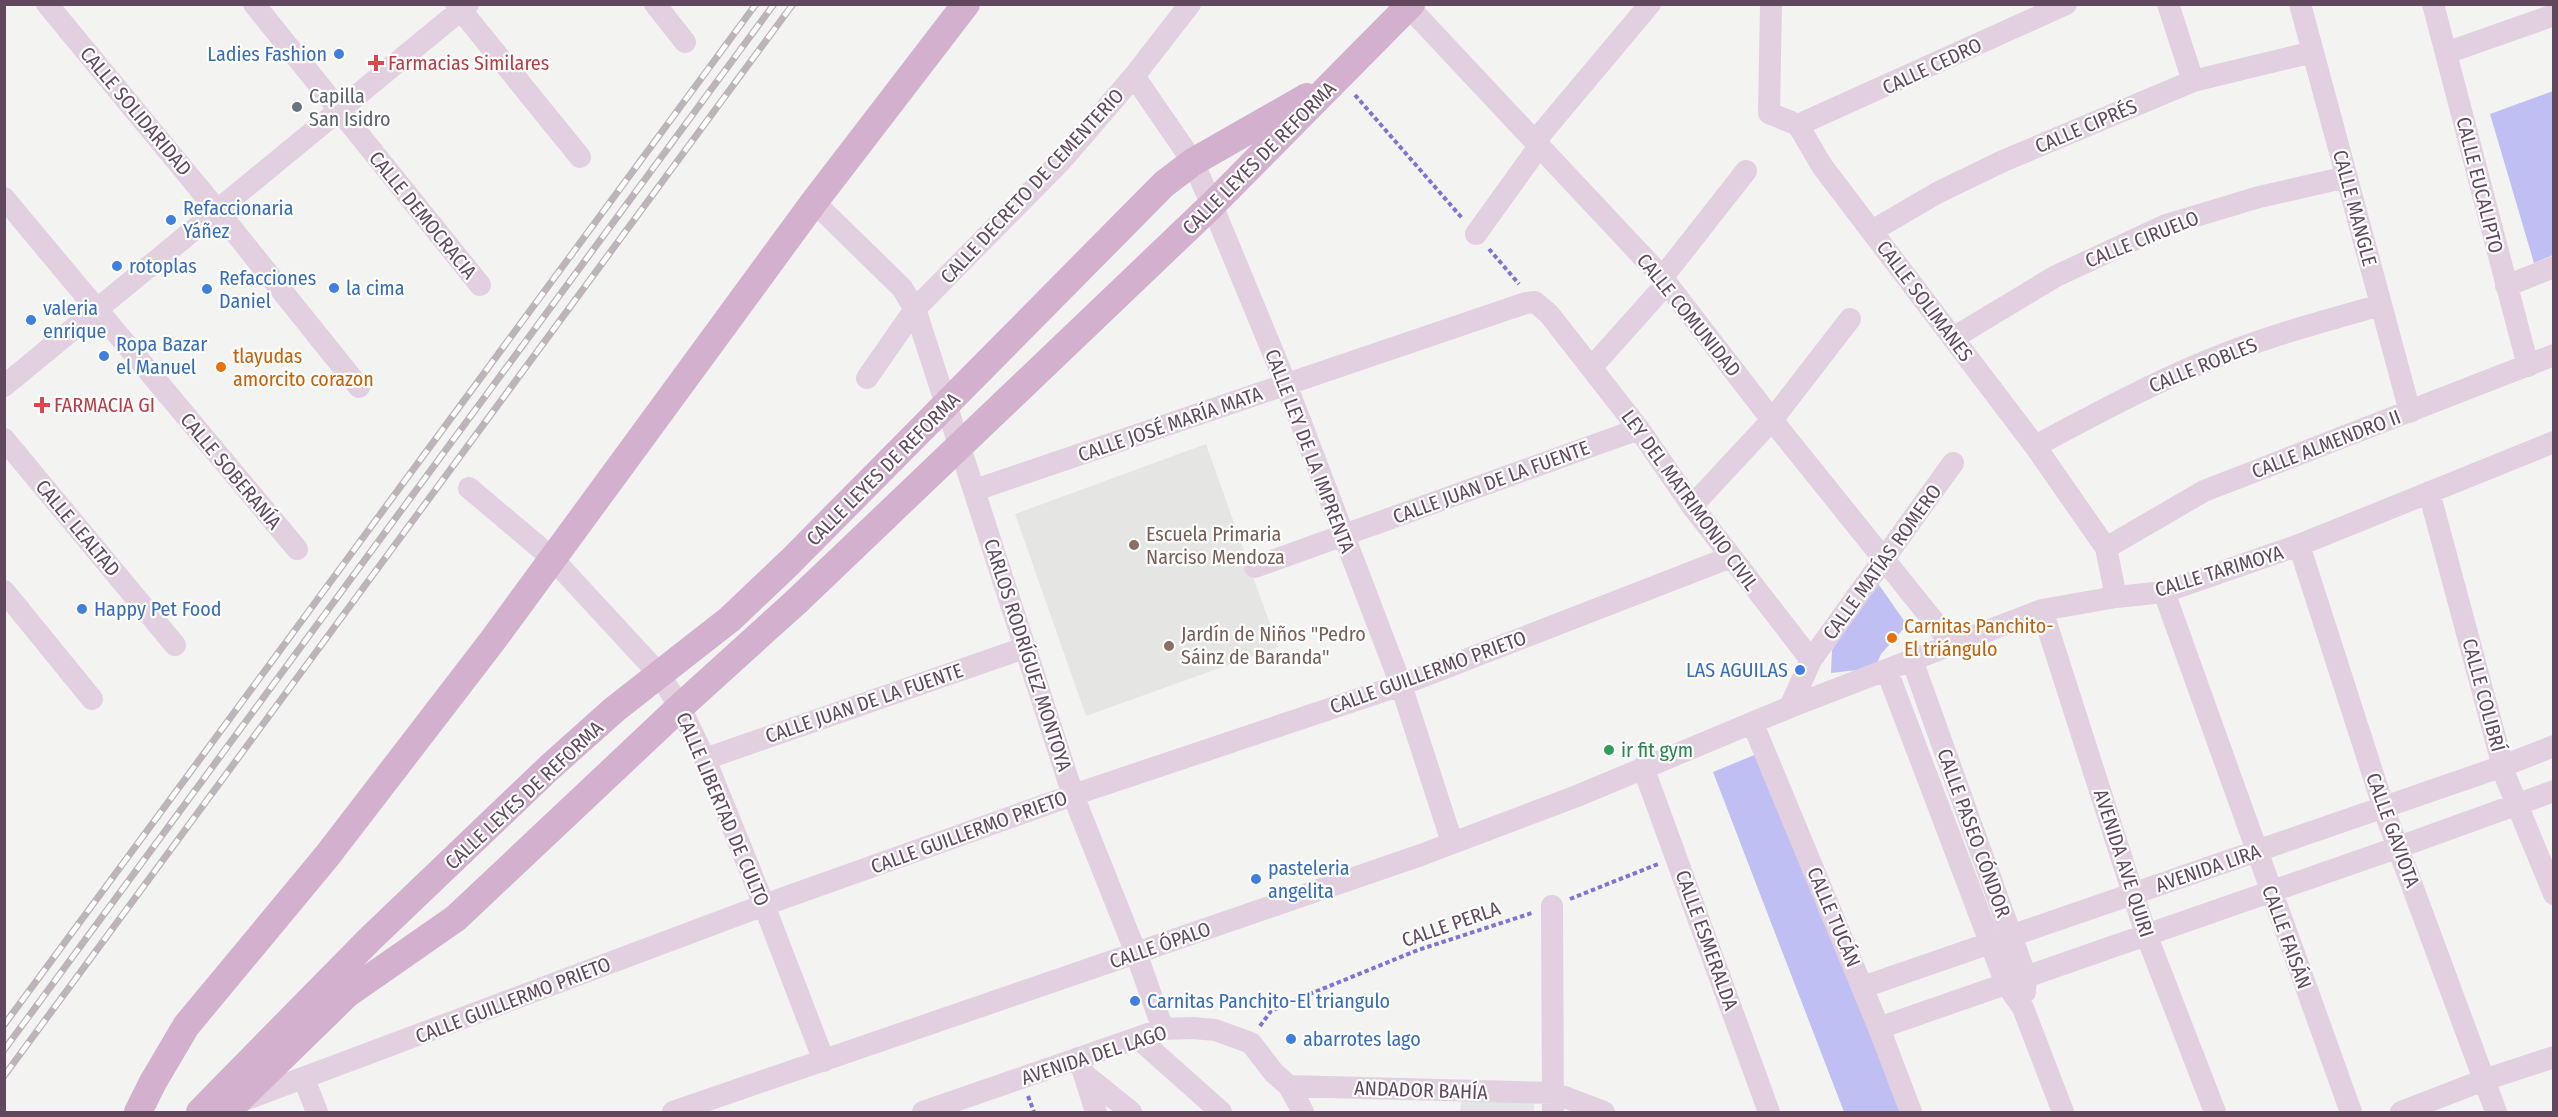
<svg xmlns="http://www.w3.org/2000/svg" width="2558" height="1117" font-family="'Fira Sans Condensed',sans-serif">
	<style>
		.education { fill: #e5e5e4 }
		.green { fill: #c0bff4 }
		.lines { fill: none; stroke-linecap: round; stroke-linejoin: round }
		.path { stroke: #8173d5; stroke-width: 4; stroke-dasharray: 4.5 3; stroke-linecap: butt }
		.minor { stroke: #e2d0e1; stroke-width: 22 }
		.major { stroke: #d2b0ce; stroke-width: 28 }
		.rail-casing { stroke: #bdb4ba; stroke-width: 7 }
		.rail { stroke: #fff; stroke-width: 4.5; stroke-dasharray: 14; stroke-linecap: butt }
		.shop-dot { fill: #3f7fe0; stroke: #fff; stroke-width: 2 }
		.health-dot { fill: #e0444e; stroke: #fff; stroke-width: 2 }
		.worship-dot { fill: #6b7280; stroke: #fff; stroke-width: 2 }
		.food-dot { fill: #e8710a; stroke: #fff; stroke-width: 2 }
		.education-dot { fill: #8d6e63; stroke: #fff; stroke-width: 2 }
		.leisure-dot { fill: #2e9e5b; stroke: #fff; stroke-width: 2 }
		.labels { text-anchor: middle; stroke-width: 4.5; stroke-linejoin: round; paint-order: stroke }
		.shop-label { font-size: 20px; fill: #366cbe; stroke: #fff; text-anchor: start }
		.health-label { font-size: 20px; fill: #be3a42; stroke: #fff; text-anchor: start }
		.street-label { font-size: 20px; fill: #61485f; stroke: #fff }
		.worship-label { font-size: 20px; fill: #5b616d; stroke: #fff; text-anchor: start }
		.food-label { font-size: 20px; fill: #c56008; stroke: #fff; text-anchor: start }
		.education-label { font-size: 20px; fill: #785e54; stroke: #fff; text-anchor: start }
		.leisure-label { font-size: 20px; fill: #27864d; stroke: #fff; text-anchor: start }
	</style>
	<rect width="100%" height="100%" fill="#f3f4f2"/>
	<path class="education" d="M1206,444L1278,647L1086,716L1015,514Z
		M1462,1095L1534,1098V1112H1460Z"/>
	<path class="green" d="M2553,91V255L2534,263L2490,114Z
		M1877,582L1907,625L1881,654L1875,668L1831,673L1832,650Z
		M1769,749L1901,1112H1844L1713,772Z"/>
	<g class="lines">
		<path class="path" d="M1355,95L1462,218
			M1489,249L1519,284
			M1570,899L1658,864
			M1260,1026L1271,1011L1300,998L1418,950L1532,913
			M1028,1096L1034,1112"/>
		<path class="minor" d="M47,4L217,210L359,387
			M254,4L480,285
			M456,4L580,157
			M655,4L685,42
			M1406,4L1661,276L1772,420L1952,644
			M1771,4L1769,113L1798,125L1822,166L2035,446L2106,548L2116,597
			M2168,4L2193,81
			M2300,4L2410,412
			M2433,4L2528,366
			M2446,53L2554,15
			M1134,76L1193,162L1212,205L1286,384L1401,685L1452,842
			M1798,125L2066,4
			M1535,141L1650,4
			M4,198L297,549
			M814,202L902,288L915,309L1073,795L1136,953L1163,1029
			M1872,231L1937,193L2003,161L2193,81L2313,52
			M1476,234L1540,145
			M1662,278L1746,171
			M2506,286L2554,267
			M1953,338L2056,276L2166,225L2259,197L2347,177
			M1591,368L1667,283
			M867,378L915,309L1061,161L1134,76L1190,4
			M4,386L468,4
			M4,439L175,645
			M2035,446C2090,417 2145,387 2202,363C2260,338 2321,322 2381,305
			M469,488L552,558L659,674L680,707L705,759L764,905L824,1061
			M975,490L1526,303L1535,302L1549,314L1639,429L1692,506L1811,660L1790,707
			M2429,492L2506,778L2554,894
			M1692,506L1772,420L1850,319
			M2299,545L2387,818L2496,1112
			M2106,548L2204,491L2554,355
			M1255,567L1639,429
			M4,591L92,699
			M2164,592L2351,1112
			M2042,610L2146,934L2215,1112
			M1811,660L1953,463
			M1912,660L2026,977L2025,992
			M1887,671L2006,984L2023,1008L2063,1112
			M1753,724L1879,1028L1911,1112
			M705,759L1024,648
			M1643,767L1769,1112
			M1552,906L1553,1112
			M1863,987L2503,766L2554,746
			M1879,1028L2399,847L2554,791
			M1138,1038L1221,1112
			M1078,1058L1084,1074L1131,1112
			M1084,1074L1096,1112
			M304,1079L317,1112
			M1289,1086L1554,1093L1604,1112
			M239,1102L764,905L1073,795L1401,685L1731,557
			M673,1112L1421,855L1577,796L1790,707L2042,610L2116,597L2164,592L2299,545L2554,442
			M923,1112L1163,1029L1193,1028L1215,1030L1251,1043L1274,1073L1289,1086L1303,1112
			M2401,1112L2484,1080L2554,1057"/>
		<path class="major" d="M138,1112L153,1082L186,1026L327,856L493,640L814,202L966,4
			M200,1112L370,939L550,767L615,709L730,619L791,561L1164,184L1193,162L1307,97
			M226,1112L347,994L456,918L680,707L797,601L1212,205L1411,4"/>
		<defs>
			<path id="rail" d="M4,1025L756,4
				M4,1050L774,4
				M4,1076L793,4"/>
		</defs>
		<use href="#rail" class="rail-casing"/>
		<use href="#rail" class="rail"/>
	</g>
	<g class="shop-dot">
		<circle cx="339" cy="54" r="6"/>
		<circle cx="171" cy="220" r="6"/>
		<circle cx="117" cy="266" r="6"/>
		<circle cx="334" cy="288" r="6"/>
		<circle cx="207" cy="289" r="6"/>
		<circle cx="31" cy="320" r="6"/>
		<circle cx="104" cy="356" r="6"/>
		<circle cx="82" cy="609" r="6"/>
		<circle cx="1800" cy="670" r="6"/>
		<circle cx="1256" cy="879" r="6"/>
		<circle cx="1135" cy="1001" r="6"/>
		<circle cx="1291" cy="1039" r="6"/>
	</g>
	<g class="health-dot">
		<path d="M373 54h6v6h6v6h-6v6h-6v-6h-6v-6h6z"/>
		<path d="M39 396h6v6h6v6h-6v6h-6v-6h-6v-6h6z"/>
	</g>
	<circle class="worship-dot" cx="297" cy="107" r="6"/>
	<g class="food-dot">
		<circle cx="221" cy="367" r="6"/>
		<circle cx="1892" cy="638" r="6"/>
	</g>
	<g class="education-dot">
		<circle cx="1134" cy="545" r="6"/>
		<circle cx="1169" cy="646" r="6"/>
	</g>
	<circle class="leisure-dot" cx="1609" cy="750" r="6"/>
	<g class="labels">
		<g class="shop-label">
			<text x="327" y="61" text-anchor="end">Ladies Fashion</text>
			<text x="183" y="215">Refaccionaria<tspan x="183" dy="23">Yáñez</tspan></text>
			<text x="129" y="273">rotoplas</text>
			<text x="219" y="285">Refacciones<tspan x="219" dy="23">Daniel</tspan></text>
			<text x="346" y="295">la cima</text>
			<text x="43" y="315">valeria<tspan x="43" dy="23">enrique</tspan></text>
			<text x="116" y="351">Ropa Bazar<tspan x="116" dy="23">el Manuel</tspan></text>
			<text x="94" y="616">Happy Pet Food</text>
			<text x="1788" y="677" text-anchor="end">LAS AGUILAS</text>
			<text x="1268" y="875">pasteleria<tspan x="1268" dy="23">angelita</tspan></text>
			<text x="1147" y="1008">Carnitas Panchito-El triangulo</text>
			<text x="1303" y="1046">abarrotes lago</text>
		</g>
		<g class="health-label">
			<text x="388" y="70">Farmacias Similares</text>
			<text x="54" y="412">FARMACIA GI</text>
		</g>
		<g class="street-label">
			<text transform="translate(1932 66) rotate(-25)" y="7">CALLE CEDRO</text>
			<text transform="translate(136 111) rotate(50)" y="7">CALLE SOLIDARIDAD</text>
			<text transform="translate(2086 126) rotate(-23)" y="7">CALLE CIPRÉS</text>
			<text transform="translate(1259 158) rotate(-45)" y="7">CALLE LEYES DE REFORMA</text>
			<text transform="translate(2480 185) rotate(76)" y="7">CALLE EUCALIPTO</text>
			<text transform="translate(1032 186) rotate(-47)" y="7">CALLE DECRETO DE CEMENTERIO</text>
			<text transform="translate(2355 208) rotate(75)" y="7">CALLE MANGLE</text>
			<text transform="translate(423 215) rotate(51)" y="7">CALLE DEMOCRACIA</text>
			<text transform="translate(2142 239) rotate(-22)" y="7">CALLE CIRUELO</text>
			<text transform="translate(1925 301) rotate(53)" y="7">CALLE SOLIMANES</text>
			<text transform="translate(1689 315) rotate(51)" y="7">CALLE COMUNIDAD</text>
			<text transform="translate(2203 365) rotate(-22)" y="7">CALLE ROBLES</text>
			<text transform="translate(1170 424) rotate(-19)" y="7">CALLE JOSÉ MARÍA MATA</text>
			<text transform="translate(2326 444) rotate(-21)" y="7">CALLE ALMENDRO II</text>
			<text transform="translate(1310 451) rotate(69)" y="7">CALLE LEY DE LA IMPRENTA</text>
			<text transform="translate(883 469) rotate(-45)" y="7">CALLE LEYES DE REFORMA</text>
			<text transform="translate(231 471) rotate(50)" y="7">CALLE SOBERANÍA</text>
			<text transform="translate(1491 482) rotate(-20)" y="7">CALLE JUAN DE LA FUENTE</text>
			<text transform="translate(1690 500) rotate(54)" y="7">LEY DEL MATRIMONIO CIVIL</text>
			<text transform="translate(78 528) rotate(50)" y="7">CALLE LEALTAD</text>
			<text transform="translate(1882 562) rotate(-54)" y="7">CALLE MATÍAS ROMERO</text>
			<text transform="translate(2219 571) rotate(-17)" y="7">CALLE TARIMOYA</text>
			<text transform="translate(1028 655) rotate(72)" y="7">CARLOS RODRÍGUEZ MONTOYA</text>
			<text transform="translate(1428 672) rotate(-20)" y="7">CALLE GUILLERMO PRIETO</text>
			<text transform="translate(2484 695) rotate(75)" y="7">CALLE COLIBRÍ</text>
			<text transform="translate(864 703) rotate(-19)" y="7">CALLE JUAN DE LA FUENTE</text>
			<text transform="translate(524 795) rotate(-43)" y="7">CALLE LEYES DE REFORMA</text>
			<text transform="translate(723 809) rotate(67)" y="7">CALLE LIBERTAD DE CULTO</text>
			<text transform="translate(2393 830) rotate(70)" y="7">CALLE GAVIOTA</text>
			<text transform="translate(969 832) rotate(-20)" y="7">CALLE GUILLERMO PRIETO</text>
			<text transform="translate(1974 833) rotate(70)" y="7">CALLE PASEO CÓNDOR</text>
			<text transform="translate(2124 863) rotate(72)" y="7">AVENIDA AVE QUIRI</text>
			<text transform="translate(2208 868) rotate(-19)" y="7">AVENIDA LIRA</text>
			<text transform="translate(1834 917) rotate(67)" y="7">CALLE TUCÁN</text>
			<text transform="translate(1451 924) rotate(-19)" y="7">CALLE PERLA</text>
			<text transform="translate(2287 937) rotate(70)" y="7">CALLE FAISÁN</text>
			<text transform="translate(1707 940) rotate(70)" y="7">CALLE ESMERALDA</text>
			<text transform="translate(1160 945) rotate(-19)" y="7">CALLE ÓPALO</text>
			<text transform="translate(513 1000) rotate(-21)" y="7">CALLE GUILLERMO PRIETO</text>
			<text transform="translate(1094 1055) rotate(-18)" y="7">AVENIDA DEL LAGO</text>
			<text transform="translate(1421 1090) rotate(2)" y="7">ANDADOR BAHÍA</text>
		</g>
		<g class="worship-label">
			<text x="309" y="103">Capilla<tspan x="309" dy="23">San Isidro</tspan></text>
		</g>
		<g class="food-label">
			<text x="233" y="363">tlayudas<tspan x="233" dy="23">amorcito corazon</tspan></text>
			<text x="1904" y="633">Carnitas Panchito-<tspan x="1904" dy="23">El triángulo</tspan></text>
		</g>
		<g class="education-label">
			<text x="1146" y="541">Escuela Primaria<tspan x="1146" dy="23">Narciso Mendoza</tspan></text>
			<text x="1181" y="641">Jardín de Niños "Pedro<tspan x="1181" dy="23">Sáinz de Baranda"</tspan></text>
		</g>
		<g class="leisure-label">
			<text x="1621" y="757">ir fit gym</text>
		</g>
	</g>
	<rect width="2558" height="1117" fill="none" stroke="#61485f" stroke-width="12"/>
</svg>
